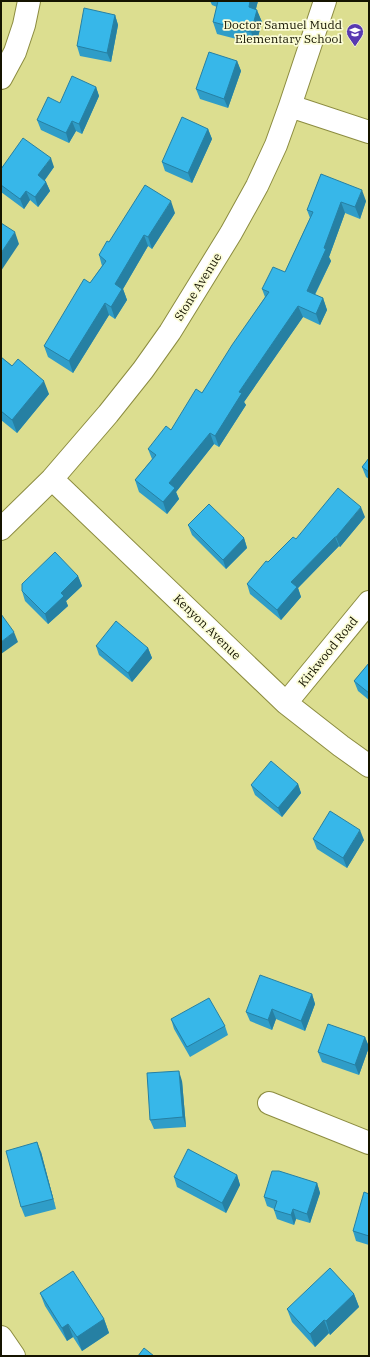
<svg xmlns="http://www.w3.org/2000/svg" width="370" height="1357" font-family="'IBM Plex Serif',serif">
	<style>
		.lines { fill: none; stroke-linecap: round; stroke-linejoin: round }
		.minor-casing { stroke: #8c8c40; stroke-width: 24 }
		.minor { stroke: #fff; stroke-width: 22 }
		.wall { fill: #2f9dc8 }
		.shaded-wall { fill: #2680a3 }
		.building { fill: #37b7e9; stroke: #2680a3 }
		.labels { text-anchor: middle; stroke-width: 3.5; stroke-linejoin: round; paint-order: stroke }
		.poi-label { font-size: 12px; fill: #151400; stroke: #fbfcd6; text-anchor: end }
		.street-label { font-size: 12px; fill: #151400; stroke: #fbfcd6 }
	</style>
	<rect width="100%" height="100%" fill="#dcde90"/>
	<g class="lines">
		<defs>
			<path id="minor" d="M1,78L15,52L24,25L29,1
				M290,106L369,132
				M52,479L286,703L341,746L369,766
				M1,529L52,479L108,414L143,370L170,332L231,233L257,186L276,145L290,106L325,1
				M286,703L369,602
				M269,1103L369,1143
				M1,1337L14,1356"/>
		</defs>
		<use href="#minor" class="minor-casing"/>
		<use href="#minor" class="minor"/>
	</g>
	<path class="wall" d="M210,1H258L256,9L262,22L256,44L217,34L213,22L217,7L212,5Z
		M115,15L118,25L111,62L80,56L77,46Z
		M237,61L241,71L228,108L200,99L196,89Z
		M96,87L99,96L82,134L76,131L69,143L41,130L37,120L60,103Z
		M208,129L212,139L192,183L165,171L162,162Z
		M54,167L45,180L50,191L38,207L30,200L24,209L1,192V169Z
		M321,174L366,201L360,219L345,213L329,257L331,261L315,295L323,298L327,310L320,325L303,317L244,402L246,405L219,447L214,444L176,492L179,499L167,514L139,492L135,480L152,459L148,449L171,430L202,393L265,297L262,289L285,272L310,218L307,210Z
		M175,213L152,249L148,246L123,289L127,300L115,319L109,315L73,373L48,357L44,346L90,283L102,266L99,255L109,242Z
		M1,357L49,394L17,433L1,420Z
		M369,458V479L366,477L362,467Z
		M365,517L340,547L339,546L298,588L301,597L281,620L250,594L247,584L268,562L296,539Z
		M188,525L244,538L247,548L226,569L192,535Z
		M78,576L82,586L66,601L68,606L48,624L25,601L22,591Z
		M96,646L148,648L152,658L132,682L99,655Z
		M369,663V700L358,691L354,681Z
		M298,784L301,793L282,817L255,795L251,785Z
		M313,839L364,840L347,868L317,849Z
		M312,994L315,1004L305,1031L276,1019L272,1030L250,1021L246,1012Z
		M171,1019L225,1026L228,1035L190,1057L174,1029Z
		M365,1037L369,1047L359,1075L322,1062L318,1052Z
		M182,1081L186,1127L154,1129L150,1120Z
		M41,1152L56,1209L25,1217L21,1207Z
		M237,1175L240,1185L226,1213L177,1187L174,1177Z
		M317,1183L320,1193L310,1223L296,1219L294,1225L277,1219L274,1210V1209L267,1206L264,1197Z
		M369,1194V1245L356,1241L353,1231Z
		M40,1293L104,1319L109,1333L82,1351L73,1337L67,1341L45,1306Z
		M354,1294L359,1307L330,1335L329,1333L315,1347L292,1322L287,1309Z"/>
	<path class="shaded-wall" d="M250,1H258L253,19L249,7Z
		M257,10L262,22L256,44L251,32Z
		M115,15L118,25L111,62L107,53Z
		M237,61L241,71L228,108L224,99Z
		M96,87L99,96L82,134L79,124Z
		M72,121L76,131L69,143L66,133Z
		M208,129L212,139L192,183L188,173Z
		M51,158L54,167L41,185L38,175Z
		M46,182L50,191L38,207L35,197Z
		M362,190L366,201L360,219L355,207Z
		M26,191L30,200L24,209L20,199Z
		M171,201L175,213L152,249L148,237Z
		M341,202L345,213L329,257L331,261L311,302L307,291Z
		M15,232L19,244L1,271V253Z
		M144,235L148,246L123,289L127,300L115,319L111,307L115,284Z
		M323,298L327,310L320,325L316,314Z
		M105,303L109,315L73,373L69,361Z
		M298,306L303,317L244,402L246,405L219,447L215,436L239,392Z
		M44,381L49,394L17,433L12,420Z
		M210,433L214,444L176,492L179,499L167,514L163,502L169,483Z
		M361,507L365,517L340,547L336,537Z
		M335,537L339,546L298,588L301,597L281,620L277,610L291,582Z
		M244,538L247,548L226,569L223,560Z
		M78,576L82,586L66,601L68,606L48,624L45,614L61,593Z
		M14,632L18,642L1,654V642Z
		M148,648L152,658L132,682L128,673Z
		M298,784L301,793L282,817L278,808Z
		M360,830L364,840L347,868L343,858Z
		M312,994L315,1004L305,1031L301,1021Z
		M272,1009L276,1019L272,1030L268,1020Z
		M365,1037L369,1047L359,1075L355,1065Z
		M179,1071L182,1081L186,1127L183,1117Z
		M37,1142L41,1152L56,1209L53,1199Z
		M237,1175L240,1185L226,1213L222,1203Z
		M317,1183L320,1193L310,1223L307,1214Z
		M293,1209L296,1219L294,1225L291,1215Z
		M354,1294L359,1307L330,1335L326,1321Z
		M104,1319L109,1333L82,1351L77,1337Z
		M324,1320L329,1333L315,1347L310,1334Z
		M68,1324L73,1337L67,1341L62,1328Z"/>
	<path class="building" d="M218,1H250L249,7L257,10L251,32L213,22Z
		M84,8L115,15L107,53L77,46Z
		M209,52L237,61L224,99L196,89Z
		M72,76L96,87L79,124L72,121L66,133L37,120L48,97L60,103Z
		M182,117L208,129L188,173L162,162Z
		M23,138L51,158L38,175L46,182L35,197L26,191L20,199L1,185V169Z
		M321,174L362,190L355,207L341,202L324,248L326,249L307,291L323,298L316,314L298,306L239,392L242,393L215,436L210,433L169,483L175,488L163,502L135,480L156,455L148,449L166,426L171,430L196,389L202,393L232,345L269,292L262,289L273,267L285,272L313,212L307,210Z
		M145,185L171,201L148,237L144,235L115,284L122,289L111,307L105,303L69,361L44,346L84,279L90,283L106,261L99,255L107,241L109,242Z
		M1,223L15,232L1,253Z
		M1,357L12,366L18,359L44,381L12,420L1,411Z
		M369,458V472L362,467Z
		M338,488L361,507L336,537H335L291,582L297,587L277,610L247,584L266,561L268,562L293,537L296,539Z
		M209,504L244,538L223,560L188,525Z
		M55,552L78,576L61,593L64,596L45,614L22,591V584Z
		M1,614L14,632L1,642Z
		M116,621L148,648L128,673L96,646Z
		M369,663V693L354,681Z
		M271,761L298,784L278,808L251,785Z
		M330,811L360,830L343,858L313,839Z
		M260,975L312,994L301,1021L272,1009L268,1020L246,1012Z
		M209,998L225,1026L187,1047L171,1019Z
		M328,1024L365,1037L355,1065L318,1052Z
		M179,1071L183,1117L150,1120L147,1073Z
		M37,1142L53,1199L21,1207L6,1151Z
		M188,1149L237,1175L222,1203L174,1177Z
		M272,1171H279L317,1183L307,1214L293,1209L291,1215L274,1210L277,1201L264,1197Z
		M364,1192L369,1194V1236L353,1231Z
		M330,1268L354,1294L326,1321L324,1320L310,1334L287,1309Z
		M73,1271L104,1319L77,1337L68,1324L62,1328L40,1293Z
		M144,1348L154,1356H138Z"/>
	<defs>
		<symbol id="school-pin" viewBox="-11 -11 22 30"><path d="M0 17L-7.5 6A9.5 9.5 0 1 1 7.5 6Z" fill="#5839b1" stroke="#fbfcd6"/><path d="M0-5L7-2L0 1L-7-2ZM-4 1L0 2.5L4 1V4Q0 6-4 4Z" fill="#fff"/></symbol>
	</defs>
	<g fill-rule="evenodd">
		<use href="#school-pin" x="345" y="22" width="20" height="27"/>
	</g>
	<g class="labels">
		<g class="poi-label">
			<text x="342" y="29">Doctor Samuel Mudd<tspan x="342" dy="14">Elementary School</tspan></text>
		</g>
		<g class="street-label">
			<text transform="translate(198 287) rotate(-58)" y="4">Stone Avenue</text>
			<text transform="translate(207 627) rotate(44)" y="4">Kenyon Avenue</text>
			<text transform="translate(328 652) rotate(-51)" y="4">Kirkwood Road</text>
		</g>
	</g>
	<rect width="370" height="1357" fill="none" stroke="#151400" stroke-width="4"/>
</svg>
